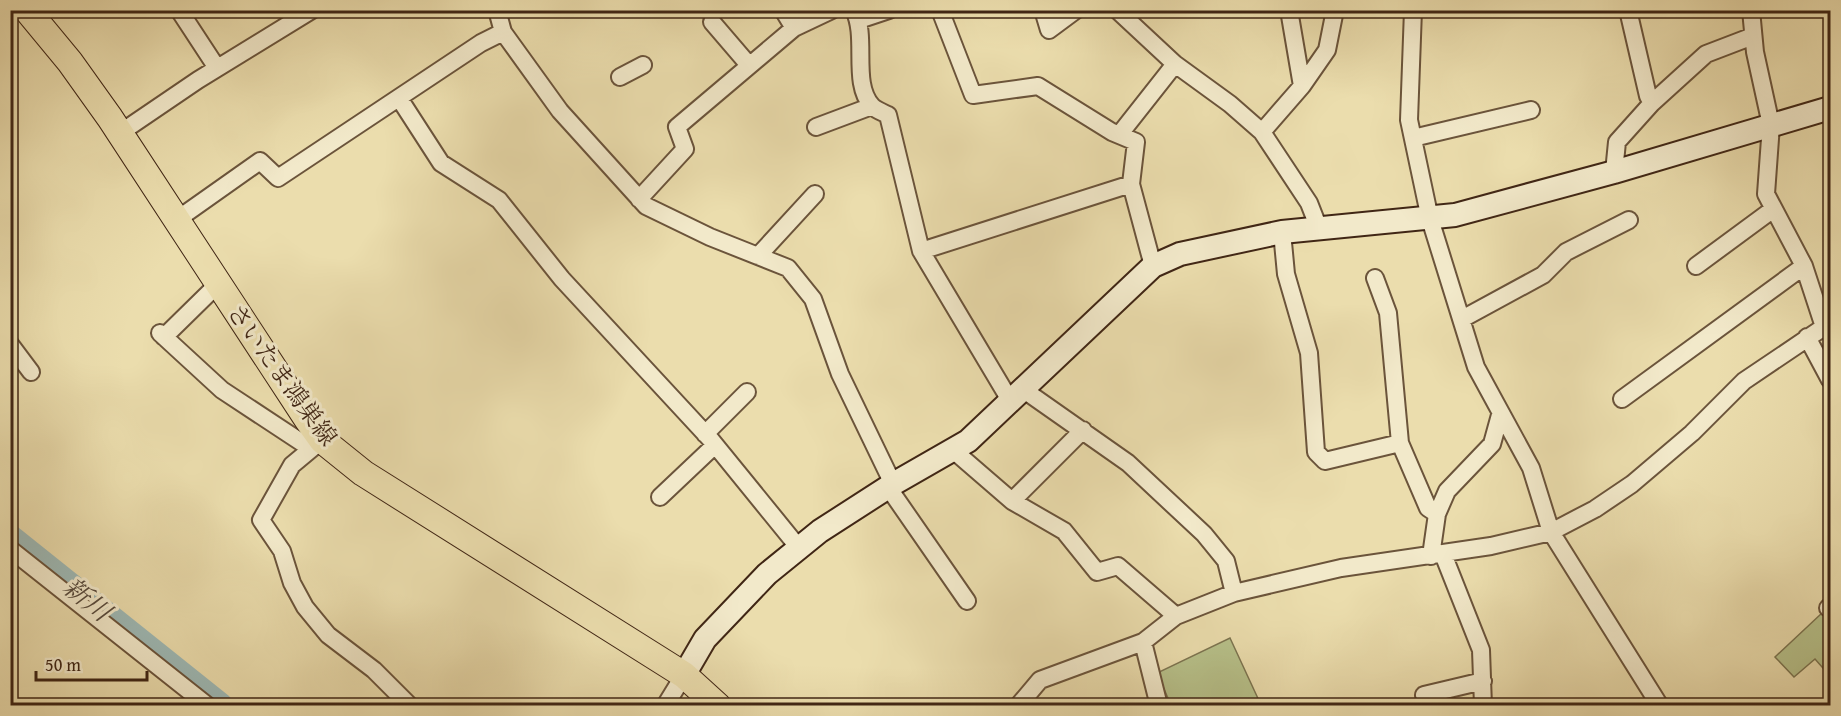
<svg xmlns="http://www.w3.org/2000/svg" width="1841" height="716" font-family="'Gentium Book Plus','Noto Serif JP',serif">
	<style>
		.green { fill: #b7c18a; stroke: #7c7450; stroke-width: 1.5 }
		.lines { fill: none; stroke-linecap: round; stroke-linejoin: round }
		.river { stroke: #9eb9b5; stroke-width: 27 }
		.street-casing { stroke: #6b543b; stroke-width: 20 }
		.secondary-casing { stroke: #402615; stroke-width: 26 }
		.primary-casing { stroke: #402615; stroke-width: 28 }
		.street { stroke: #f2e9ca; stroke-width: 16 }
		.secondary { stroke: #f2e9ca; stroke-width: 22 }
		.primary { stroke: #ebddad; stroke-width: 26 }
		.labels { text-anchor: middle; stroke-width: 6; stroke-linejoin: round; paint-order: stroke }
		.street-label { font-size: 24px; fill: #402615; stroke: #f2e9ca }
		.water-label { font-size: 26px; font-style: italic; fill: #584b3d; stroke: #f2e9ca }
	</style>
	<rect width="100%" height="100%" fill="#ebddad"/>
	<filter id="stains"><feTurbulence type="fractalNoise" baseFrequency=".00333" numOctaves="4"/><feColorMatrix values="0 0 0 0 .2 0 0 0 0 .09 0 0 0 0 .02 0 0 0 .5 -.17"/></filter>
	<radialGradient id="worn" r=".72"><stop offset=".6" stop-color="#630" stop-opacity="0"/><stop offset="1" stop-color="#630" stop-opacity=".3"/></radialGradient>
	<path class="green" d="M1822,613L1830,621V676L1815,659L1794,677L1775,657Z
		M1230,638L1261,705H1171L1157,673Z"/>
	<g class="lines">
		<path class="river" d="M10,538L220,706"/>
		<defs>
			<path id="street" d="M179,10L217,68
				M497,10L503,32L560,111L646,206L710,237L788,268L813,299L840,374L893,484
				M783,10L794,28
				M854,10C868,38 851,83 872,106C876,110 884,113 888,115L921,251L1011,402
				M940,10L973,95L1038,86L1112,132L1136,142L1131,184L1153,266
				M1043,10L1049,30L1076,10
				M1117,10L1175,64L1230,104L1262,132L1309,203L1318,226
				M1413,10L1409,120L1430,219L1476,367L1531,468L1551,532L1660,706
				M1628,10L1648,96L1652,103
				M859,20L889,10
				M712,22L748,64
				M620,77L643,65
				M1302,86L1327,50L1335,10
				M399,98L441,163L499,200L562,279L712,441L799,548
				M816,127L872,106
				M1262,132L1302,86L1289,10
				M120,133L198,80L312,10
				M1119,135L1175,64
				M1413,138L1531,110
				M1614,172L1617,142L1652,103L1706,54L1753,36
				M639,199L685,149L677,127L794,28L832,10
				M175,221L260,161L278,178L481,43L503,32
				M1282,232L1286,274L1309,353L1316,452L1325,461L1400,443
				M921,251L1131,184
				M758,256L815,194
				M1696,266L1772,210
				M1375,278L1388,313L1400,443L1428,508L1437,514
				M1462,319L1543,275L1566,252L1629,220
				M160,333L222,390L310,448
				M164,337L217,285
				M1807,337L1830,380
				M10,344L31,372
				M1024,390L1128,463L1204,534L1226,561L1234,593
				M1622,399L1804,266
				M705,434L747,392
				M322,440L292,465L261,520L282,551L292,583L305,607L328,635L374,670L410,706
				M953,450L1012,501L1064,531L1097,572L1118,566L1176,616
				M888,487L967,601
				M660,497L715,445
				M1012,501L1083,430
				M10,549L208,706
				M1443,554L1481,650L1483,706
				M1431,556L1437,514L1447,491L1492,444L1500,415
				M1828,608L1830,606
				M1143,642L1159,706
				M1424,695L1483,681
				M665,706L684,675
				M1018,706L1040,680L1143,642L1176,616L1234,593L1341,568L1491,546L1551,532L1595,509L1632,484L1692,433L1744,381L1824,327L1804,266L1766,194L1771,125L1755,52L1751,10"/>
			<path id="secondary" d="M684,675L705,639L767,574L820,531L893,484L968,441L1153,266L1180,254L1282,232L1455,215L1614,172L1830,108"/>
			<path id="primary" d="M27,10L70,62L110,118L307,419L322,440L363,473L684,675L718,706"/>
		</defs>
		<use href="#street" class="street-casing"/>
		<use href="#secondary" class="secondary-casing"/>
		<use href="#primary" class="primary-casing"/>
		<use href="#street" class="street"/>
		<use href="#secondary" class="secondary"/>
		<use href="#primary" class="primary"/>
	</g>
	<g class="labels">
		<g class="street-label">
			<text transform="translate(282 375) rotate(54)" y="8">さいたま鴻巣線</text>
		</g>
		<g class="water-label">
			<text transform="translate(87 599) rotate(39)" y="9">新川</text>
		</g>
	</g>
	<rect width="1841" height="716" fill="none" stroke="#ebddad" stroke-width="36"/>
	<rect x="12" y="12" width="1817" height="692" fill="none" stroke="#402615" stroke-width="3"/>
	<rect x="18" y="18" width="1805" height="680" fill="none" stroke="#402615" stroke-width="1.5"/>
	<path d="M36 671v9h111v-9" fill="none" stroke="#402615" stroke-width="3"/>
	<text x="45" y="671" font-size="18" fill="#402615" stroke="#f2e9ca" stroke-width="4.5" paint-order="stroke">50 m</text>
	<rect width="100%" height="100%" filter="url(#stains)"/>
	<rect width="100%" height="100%" fill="url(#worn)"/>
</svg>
